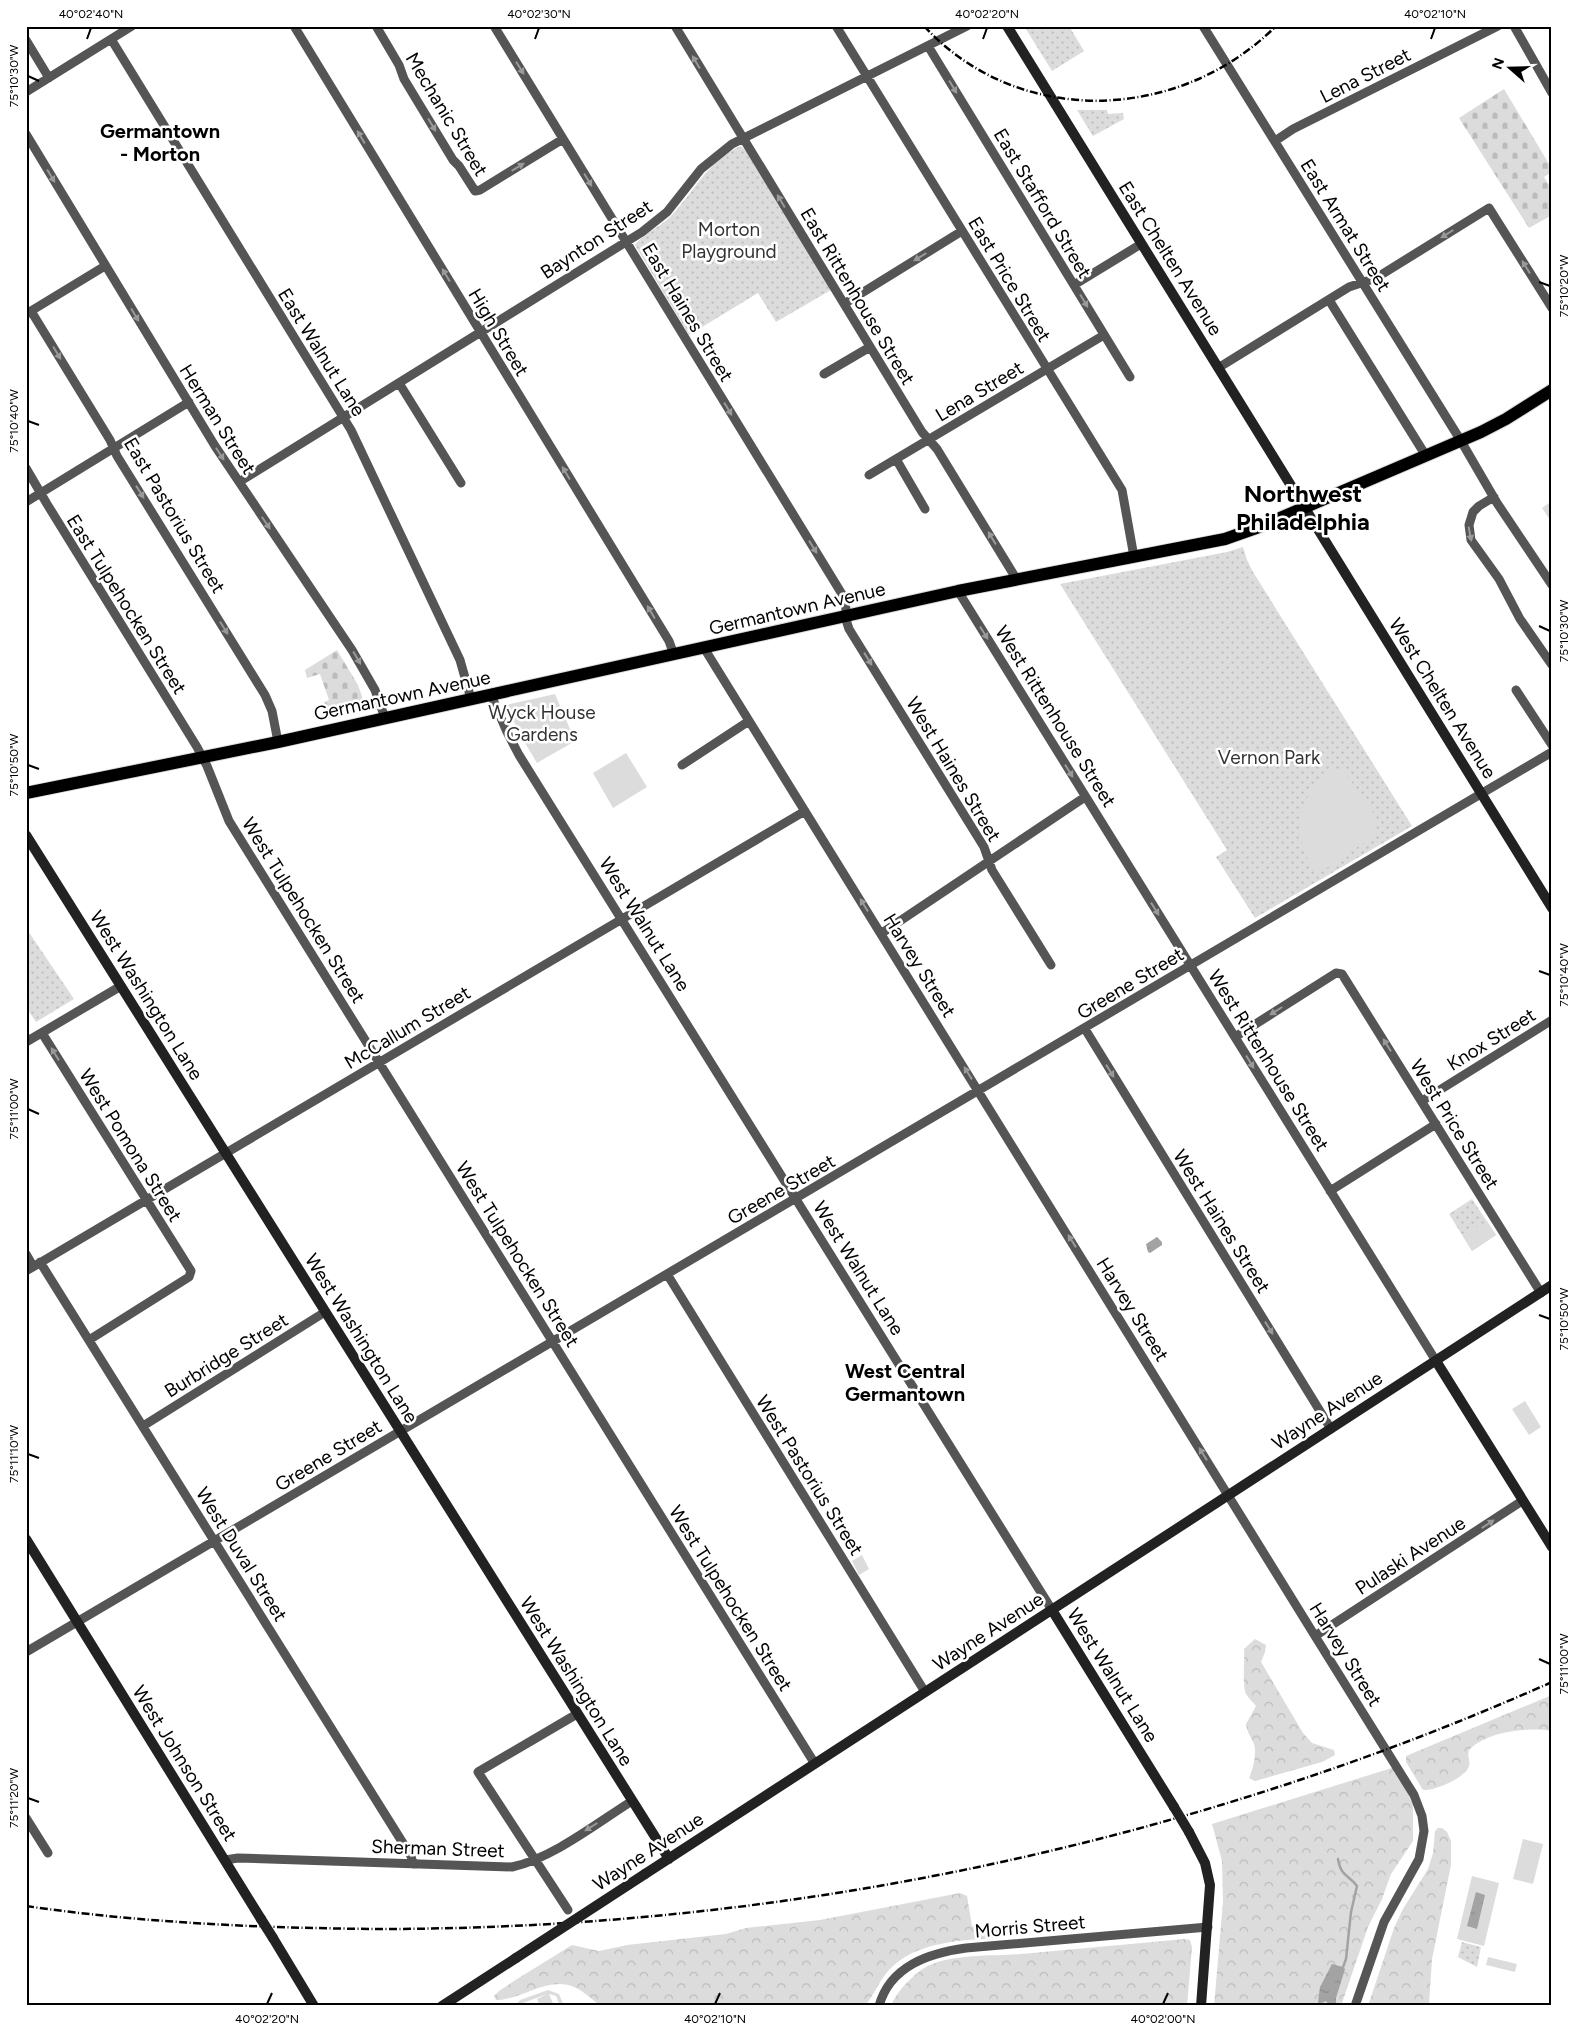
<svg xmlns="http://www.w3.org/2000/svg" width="1578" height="2032" font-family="Figtree,sans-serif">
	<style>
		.grass { fill: url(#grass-dots) }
		.forest { fill: url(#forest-crowns) }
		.cemetery { fill: url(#cemetery-stones) }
		.garden { fill: #dcdcdc }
		.water { fill: url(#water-ripples) }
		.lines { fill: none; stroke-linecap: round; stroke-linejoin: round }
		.stream { stroke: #a3a3a3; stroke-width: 2.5 }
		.primary-casing { stroke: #dbdbdb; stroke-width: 14 }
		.street { stroke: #555; stroke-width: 9 }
		.secondary { stroke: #222; stroke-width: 10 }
		.primary { stroke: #000; stroke-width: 12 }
		.rail { stroke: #000; stroke-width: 2.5; stroke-dasharray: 8 2.5 1 2.5; stroke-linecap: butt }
		.secondary-bridge { stroke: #222; stroke-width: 10 }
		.oneway { fill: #999 }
		.ticks { fill: none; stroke: #000; stroke-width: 2 }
		.labels { text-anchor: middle; stroke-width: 5; stroke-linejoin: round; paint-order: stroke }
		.street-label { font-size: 19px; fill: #000; stroke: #fff }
		.park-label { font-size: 19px; fill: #333; stroke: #fff }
		.neighbourhood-label { font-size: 20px; font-weight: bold; fill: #000; stroke: #fff }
		.district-label { font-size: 24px; font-weight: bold; fill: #000; stroke: #fff }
		.neatline { fill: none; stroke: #000; stroke-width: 2 }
		.ticks-label { font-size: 12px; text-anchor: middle; fill: #000 }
	</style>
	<defs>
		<pattern id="grass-dots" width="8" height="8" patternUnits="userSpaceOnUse" patternTransform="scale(1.25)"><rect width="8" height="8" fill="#dcdcdc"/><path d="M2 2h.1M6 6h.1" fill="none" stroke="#bbb" stroke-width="1.8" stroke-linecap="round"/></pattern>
		<pattern id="forest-crowns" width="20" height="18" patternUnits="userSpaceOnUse" patternTransform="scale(1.25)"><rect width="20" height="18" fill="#dcdcdc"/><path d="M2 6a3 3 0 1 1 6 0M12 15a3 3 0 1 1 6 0" fill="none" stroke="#bbb"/></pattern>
		<pattern id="cemetery-stones" width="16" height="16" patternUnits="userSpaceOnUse" patternTransform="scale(1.25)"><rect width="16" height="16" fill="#dcdcdc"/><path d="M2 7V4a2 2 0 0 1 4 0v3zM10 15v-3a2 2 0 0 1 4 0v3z" fill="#bbb"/></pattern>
		<pattern id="water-ripples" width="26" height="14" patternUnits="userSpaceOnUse" patternTransform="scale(1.25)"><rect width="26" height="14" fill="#a3a3a3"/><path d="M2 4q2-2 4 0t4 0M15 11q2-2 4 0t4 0" fill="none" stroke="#8b8b8b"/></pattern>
	</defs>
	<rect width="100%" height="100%" fill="#fff"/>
	<path class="grass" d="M1024,26H1069L1084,51L1052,71Z
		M1077,110H1107L1108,114L1123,113L1124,119L1093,136Z
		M741,146L747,152L831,290L776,322L758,293L689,335L635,245C643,234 658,228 668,219C693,195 707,160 741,146Z
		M1243,547L1247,560L1253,572L1412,826L1255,918L1216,857L1227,850L1060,584L1227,552Z
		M26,928L74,999L36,1022L26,1007Z
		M1472,1199L1496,1235L1472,1251L1449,1214Z
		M1462,1942L1481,1947L1477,1967L1458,1957Z"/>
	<path class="forest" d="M1255,1639L1266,1645L1265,1652L1261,1662L1303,1733L1312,1743L1334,1750L1335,1755L1322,1762L1255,1781L1249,1778C1253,1769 1257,1753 1254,1744C1251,1737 1247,1732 1246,1724L1256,1706C1253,1702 1248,1698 1246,1694C1242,1685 1245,1660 1244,1649Z
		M1552,1695V1731C1529,1727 1489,1731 1471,1748C1465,1754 1471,1759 1469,1766C1465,1778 1435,1791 1423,1790L1406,1762V1756Z
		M1395,1767L1413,1805V1841L1391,1874L1382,1899L1368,1927L1341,2006H1214L1223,1902L1222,1861L1212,1824Z
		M1438,1828H1442L1447,1832L1451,1841V1865L1432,1959L1429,2005L1368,2006L1394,1928L1403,1909L1428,1869L1433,1853L1435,1831Z
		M960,1893L967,1896L972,1926L1005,1928L1011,1932L999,1938C964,1940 915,1941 889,1970C879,1981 874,1995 865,2006H601C591,1999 581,1988 568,1985C544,1979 520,2000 496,2000L494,1996L499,1991L517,1979L572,1945L599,1951L627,1945L726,1934L746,1928L820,1920Z
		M1185,1939L1190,1940L1192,1947L1187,2006H891C896,1992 916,1971 930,1965C954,1954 994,1956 1021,1954C1076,1949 1131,1944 1185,1939Z"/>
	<path class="cemetery" d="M1504,89L1552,169V172L1544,177L1552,190V215L1529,228L1459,118Z
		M337,650L358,685L366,708L329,717L324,702L329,700L320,674L307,678L305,670Z"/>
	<path class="garden" d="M1552,501V523L1542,508Z
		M555,694L575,741L537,763L522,738L506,705Z
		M626,753L647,787L613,808L593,773Z
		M1341,767L1378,820L1375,835L1318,874C1288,838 1296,787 1341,767Z
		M1487,1221L1496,1235L1472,1251L1463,1236Z
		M1525,1401L1541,1427L1529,1435L1512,1409Z
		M862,1555L869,1569L859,1575L852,1561Z
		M1523,1839L1543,1844L1533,1884L1513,1879Z
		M1472,1876L1499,1883L1484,1946L1457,1939Z
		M1488,1957L1517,1964L1515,1972L1486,1965Z
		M548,1990L559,1994L564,2006H560L556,1996L549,1994L554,2006H540L537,1999L547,1994L515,2006L520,2000Z"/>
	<path class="water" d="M1157,1237L1162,1242V1245L1150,1253L1148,1252L1146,1244Z
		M1476,1892L1485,1895L1477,1929L1467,1926Z
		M1332,1964L1343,1967L1345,1969L1336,1998V2006H1330L1326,2001L1319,2004L1318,2002L1320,1987Z"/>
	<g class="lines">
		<path class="stream" d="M1338,1859C1341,1877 1348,1874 1357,1886L1351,1912L1346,1959L1342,1970"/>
		<defs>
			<path id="primary" d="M26,793L278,742L958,591L1225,539L1259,527L1481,432L1506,419L1552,390"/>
		</defs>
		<use href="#primary" class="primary-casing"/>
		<path class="street" d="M294,26L669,641L674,655
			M376,26L399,65L404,79L453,160L459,166L475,191L480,190L563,139
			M494,26L845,599L847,623L849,629L984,847L992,870L1051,965
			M675,26L922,432L937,449L1017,580
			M836,26L1122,490L1134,557
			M1203,26L1461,441L1497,503L1552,585
			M1514,26L1552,93
			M111,39L351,430L460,660L471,699
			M26,40L49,78
			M928,46L1130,377
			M26,92L132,26
			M26,134L215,446L352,650L375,690L385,718
			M1275,141L1293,129L1498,26
			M1074,285L1141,244
			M1329,300L1426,456
			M844,304L962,231
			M31,311L110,440L117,456L265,695L272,711L278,742
			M26,314L105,266
			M1218,368L1349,287L1376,278L1489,208L1552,308
			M824,374L870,347
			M399,383L461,483
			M896,459L925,509
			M26,468L47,504L197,747L207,766L229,821L815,1764
			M869,475L1104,335
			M239,482L642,232L667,212L701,169L732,144L967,26
			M1494,497L1479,506L1473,512L1469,525L1471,540L1499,579L1520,619L1552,665
			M26,502L189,402
			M958,591L1436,1361
			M704,648L1315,1636L1414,1795L1422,1816L1424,1831L1419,1859L1384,1922L1355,2006
			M1516,690L1552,745
			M491,695L507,732L519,755L1052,1610
			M682,765L749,721
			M882,933L1085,797
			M1085,1029L1331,1429
			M42,1033L191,1271L189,1277L89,1340
			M1235,1037L1336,973L1342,974L1541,1293
			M26,1042L121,986
			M1422,1101L1552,1020
			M1330,1191L1436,1124
			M26,1254L33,1266
			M40,1262L411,1856L413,1864
			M26,1271L805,811
			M667,1274L925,1692
			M143,1426L325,1312
			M1315,1636L1522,1501
			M26,1652L1552,752
			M26,1818L48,1853
			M225,1860L238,1858L512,1867C553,1858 597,1823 632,1801
			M568,1910L478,1772L577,1714
			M879,2006C890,1966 929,1953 966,1948L1208,1927"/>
		<path class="secondary" d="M1007,26L1552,908
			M26,835L669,1859
			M1436,1361L1552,1547
			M26,1539L261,1919
			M1052,1610L1174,1807
			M1189,1832L1205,1863L1210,1885L1201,2006
			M645,1874L1552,1285
			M273,1938L314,2006
			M442,2006L516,1958"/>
		<use href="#primary" class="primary"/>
		<path class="rail" d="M924,26C1019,129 1180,122 1276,26
			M26,1906C143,1923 261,1928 378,1929C782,1929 1183,1846 1552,1682"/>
		<path class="secondary-bridge" d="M1174,1807L1189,1832
			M261,1919L273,1938
			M516,1958L645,1874"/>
	</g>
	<defs><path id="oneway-solid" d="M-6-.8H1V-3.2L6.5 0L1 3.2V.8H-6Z" transform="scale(1.25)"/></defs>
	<g class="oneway">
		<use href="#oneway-solid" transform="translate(696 62) rotate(-121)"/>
		<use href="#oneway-solid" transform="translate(520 68) rotate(58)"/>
		<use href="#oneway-solid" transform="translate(953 87) rotate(59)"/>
		<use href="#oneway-solid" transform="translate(432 125) rotate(59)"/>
		<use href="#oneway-solid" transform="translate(361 137) rotate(-121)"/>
		<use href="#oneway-solid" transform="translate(518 167) rotate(-31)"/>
		<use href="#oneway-solid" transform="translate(51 176) rotate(59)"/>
		<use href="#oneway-solid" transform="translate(588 180) rotate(59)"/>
		<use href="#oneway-solid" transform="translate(781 201) rotate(-121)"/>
		<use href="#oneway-solid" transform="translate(1447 234) rotate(148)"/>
		<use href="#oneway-solid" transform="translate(920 257) rotate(148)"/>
		<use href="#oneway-solid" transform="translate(1526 267) rotate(-122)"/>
		<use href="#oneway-solid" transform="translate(446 275) rotate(-121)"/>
		<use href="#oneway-solid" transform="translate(1084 301) rotate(59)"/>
		<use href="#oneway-solid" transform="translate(135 315) rotate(59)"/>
		<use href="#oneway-solid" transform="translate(57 353) rotate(59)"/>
		<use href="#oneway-solid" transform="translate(728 409) rotate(59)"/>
		<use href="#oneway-solid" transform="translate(220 454) rotate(57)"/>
		<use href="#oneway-solid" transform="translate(566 473) rotate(-121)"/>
		<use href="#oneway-solid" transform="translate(140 492) rotate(58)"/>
		<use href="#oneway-solid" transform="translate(266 523) rotate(56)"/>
		<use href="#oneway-solid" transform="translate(1470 534) rotate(79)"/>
		<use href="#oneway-solid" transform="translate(992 538) rotate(-121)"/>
		<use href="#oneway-solid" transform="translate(813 547) rotate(58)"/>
		<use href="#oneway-solid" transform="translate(651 612) rotate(-121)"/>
		<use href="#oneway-solid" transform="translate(224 628) rotate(58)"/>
		<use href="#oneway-solid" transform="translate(984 633) rotate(58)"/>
		<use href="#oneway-solid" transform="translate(357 658) rotate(60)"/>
		<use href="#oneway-solid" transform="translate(868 659) rotate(58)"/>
		<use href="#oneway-solid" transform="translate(1069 771) rotate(58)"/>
		<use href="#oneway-solid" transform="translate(864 905) rotate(-122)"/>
		<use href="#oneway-solid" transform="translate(1155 909) rotate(58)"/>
		<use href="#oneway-solid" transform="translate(1276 1011) rotate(148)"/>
		<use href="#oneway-solid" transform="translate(1387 1045) rotate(-122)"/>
		<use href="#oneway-solid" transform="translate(55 1054) rotate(-122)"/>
		<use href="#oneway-solid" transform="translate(1250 1062) rotate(59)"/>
		<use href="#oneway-solid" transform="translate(1110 1071) rotate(58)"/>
		<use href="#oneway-solid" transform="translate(968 1073) rotate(-122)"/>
		<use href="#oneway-solid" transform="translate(1072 1241) rotate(-122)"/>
		<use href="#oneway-solid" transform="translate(1269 1328) rotate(58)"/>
		<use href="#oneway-solid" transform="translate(1203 1454) rotate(-122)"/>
		<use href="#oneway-solid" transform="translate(1488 1524) rotate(-33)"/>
		<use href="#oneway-solid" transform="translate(591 1827) rotate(148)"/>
	</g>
	<path class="ticks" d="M87,39L91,28M535,39L539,28M983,39L987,28M1431,39L1435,28M28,76L39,81M1539,282L1550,286M28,421L39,425M1539,626L1550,631M28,765L39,769M1539,971L1550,975M28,1109L39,1114M1539,1315L1550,1319M28,1454L39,1458M1539,1659L1550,1664M28,1798L39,1802M267,2004L272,1993M715,2004L720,1993M1163,2004L1168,1993"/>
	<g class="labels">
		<g class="street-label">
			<text transform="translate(1365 75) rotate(-27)" y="7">Lena Street</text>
			<text transform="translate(447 114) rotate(59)" y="7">Mechanic Street</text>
			<text transform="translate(1043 203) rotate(59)" y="7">East Stafford Street</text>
			<text transform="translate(1346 225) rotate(58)" y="7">East Armat Street</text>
			<text transform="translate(596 239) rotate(-33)" y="7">Baynton Street</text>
			<text transform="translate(1171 258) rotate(58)" y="7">East Chelten Avenue</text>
			<text transform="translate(1010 279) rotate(59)" y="7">East Price Street</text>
			<text transform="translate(858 296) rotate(59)" y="7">East Rittenhouse Street</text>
			<text transform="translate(688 312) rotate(59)" y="7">East Haines Street</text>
			<text transform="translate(499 332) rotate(59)" y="7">High Street</text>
			<text transform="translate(322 352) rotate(58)" y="7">East Walnut Lane</text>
			<text transform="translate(979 391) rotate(-31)" y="7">Lena Street</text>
			<text transform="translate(218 419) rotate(58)" y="7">Herman Street</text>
			<text transform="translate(175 515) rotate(59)" y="7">East Pastorius Street</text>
			<text transform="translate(127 604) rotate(58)" y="7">East Tulpehocken Street</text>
			<text transform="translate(797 608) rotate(-13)" y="7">Germantown Avenue</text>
			<text transform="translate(402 695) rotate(-12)" y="7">Germantown Avenue</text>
			<text transform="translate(1443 698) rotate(58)" y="7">West Chelten Avenue</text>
			<text transform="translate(1056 716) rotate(58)" y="7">West Rittenhouse Street</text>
			<text transform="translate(954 769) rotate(59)" y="7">West Haines Street</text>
			<text transform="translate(304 910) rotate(58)" y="7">West Tulpehocken Street</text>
			<text transform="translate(645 924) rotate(58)" y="7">West Walnut Lane</text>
			<text transform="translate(920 965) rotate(58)" y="7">Harvey Street</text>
			<text transform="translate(1130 983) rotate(-31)" y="7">Greene Street</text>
			<text transform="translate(147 995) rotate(58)" y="7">West Washington Lane</text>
			<text transform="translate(407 1027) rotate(-31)" y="7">McCallum Street</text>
			<text transform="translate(1491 1039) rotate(-32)" y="7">Knox Street</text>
			<text transform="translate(1269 1060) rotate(58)" y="7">West Rittenhouse Street</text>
			<text transform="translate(1455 1124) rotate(58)" y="7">West Price Street</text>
			<text transform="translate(131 1145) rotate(58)" y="7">West Pomona Street</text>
			<text transform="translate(781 1189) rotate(-30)" y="7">Greene Street</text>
			<text transform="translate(1222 1221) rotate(58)" y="7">West Haines Street</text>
			<text transform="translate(518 1254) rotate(58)" y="7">West Tulpehocken Street</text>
			<text transform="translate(859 1268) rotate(58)" y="7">West Walnut Lane</text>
			<text transform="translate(1133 1309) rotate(58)" y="7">Harvey Street</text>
			<text transform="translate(362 1338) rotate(58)" y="7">West Washington Lane</text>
			<text transform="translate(226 1355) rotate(-32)" y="7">Burbridge Street</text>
			<text transform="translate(1327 1410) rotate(-33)" y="7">Wayne Avenue</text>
			<text transform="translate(328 1455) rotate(-31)" y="7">Greene Street</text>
			<text transform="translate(810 1475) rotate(58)" y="7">West Pastorius Street</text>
			<text transform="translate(242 1554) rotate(58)" y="7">West Duval Street</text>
			<text transform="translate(1410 1555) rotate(-33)" y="7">Pulaski Avenue</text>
			<text transform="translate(731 1598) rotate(58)" y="7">West Tulpehocken Street</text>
			<text transform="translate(988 1631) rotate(-33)" y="7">Wayne Avenue</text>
			<text transform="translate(1346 1654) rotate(58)" y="7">Harvey Street</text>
			<text transform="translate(1113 1675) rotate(58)" y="7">West Walnut Lane</text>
			<text transform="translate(577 1681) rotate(58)" y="7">West Washington Lane</text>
			<text transform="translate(185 1763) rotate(58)" y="7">West Johnson Street</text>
			<text transform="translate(438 1848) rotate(2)" y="7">Sherman Street</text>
			<text transform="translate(648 1851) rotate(-33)" y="7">Wayne Avenue</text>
			<text transform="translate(1030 1926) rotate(-5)" y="7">Morris Street</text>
		</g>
		<g class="park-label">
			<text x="729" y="236">Morton<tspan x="729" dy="22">Playground</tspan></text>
			<text x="542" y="719">Wyck House<tspan x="542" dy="22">Gardens</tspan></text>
			<text x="1269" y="764">Vernon Park</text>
		</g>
		<g class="neighbourhood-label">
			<text x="160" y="138">Germantown<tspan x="160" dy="23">- Morton</tspan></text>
			<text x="905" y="1378">West Central<tspan x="905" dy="23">Germantown</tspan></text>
		</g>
		<g class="district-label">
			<text x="1303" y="502">Northwest<tspan x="1303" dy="28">Philadelphia</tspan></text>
		</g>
	</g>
	<rect width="1578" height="2032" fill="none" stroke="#ffffff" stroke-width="55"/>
	<g transform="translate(1510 68) rotate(290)" stroke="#ffffff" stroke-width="4" paint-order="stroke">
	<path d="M0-4L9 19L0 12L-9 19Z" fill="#000000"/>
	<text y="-8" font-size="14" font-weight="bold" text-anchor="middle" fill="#000000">N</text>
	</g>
	<rect x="28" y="28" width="1522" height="1976" class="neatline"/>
	<g class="ticks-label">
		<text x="91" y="18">40°02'40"N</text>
		<text x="539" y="18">40°02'30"N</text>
		<text x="987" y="18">40°02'20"N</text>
		<text x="1435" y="18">40°02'10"N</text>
		<text transform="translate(14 76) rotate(-90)" y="4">75°10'30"W</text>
		<text transform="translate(1564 286) rotate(-90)" y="4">75°10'20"W</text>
		<text transform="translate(14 421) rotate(-90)" y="4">75°10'40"W</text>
		<text transform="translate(1564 631) rotate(-90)" y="4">75°10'30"W</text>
		<text transform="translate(14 765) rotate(-90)" y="4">75°10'50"W</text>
		<text transform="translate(1564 975) rotate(-90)" y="4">75°10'40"W</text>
		<text transform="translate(14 1109) rotate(-90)" y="4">75°11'00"W</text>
		<text transform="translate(1564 1319) rotate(-90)" y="4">75°10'50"W</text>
		<text transform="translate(14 1454) rotate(-90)" y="4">75°11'10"W</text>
		<text transform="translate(1564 1664) rotate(-90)" y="4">75°11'00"W</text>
		<text transform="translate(14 1798) rotate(-90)" y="4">75°11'20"W</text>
		<text x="267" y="2023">40°02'20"N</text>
		<text x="715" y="2023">40°02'10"N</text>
		<text x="1163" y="2023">40°02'00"N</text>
	</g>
</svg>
